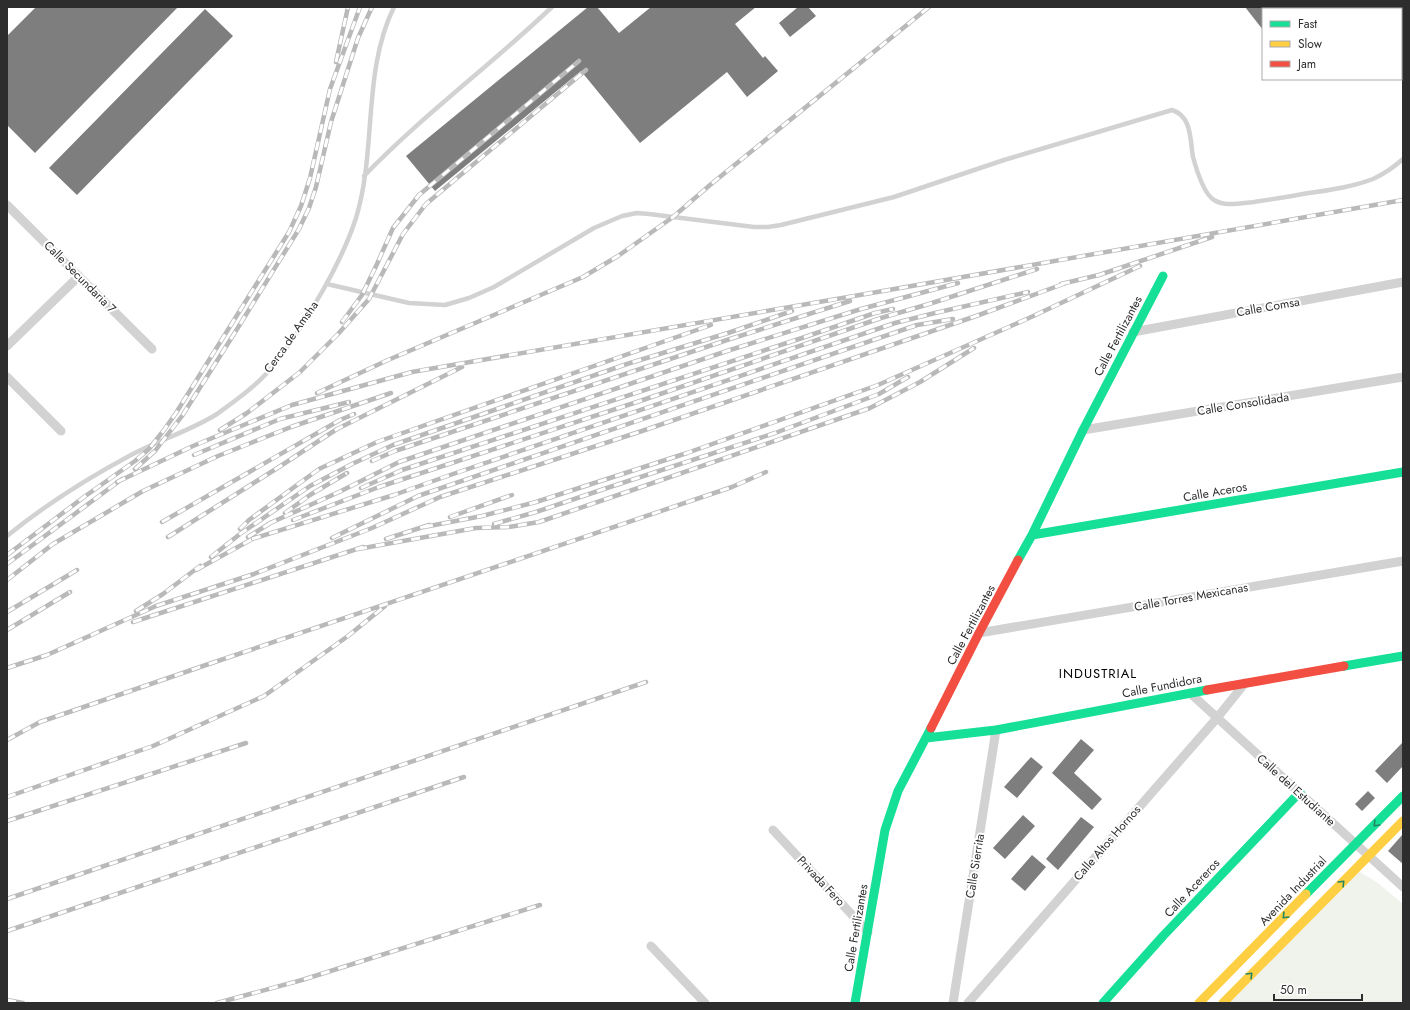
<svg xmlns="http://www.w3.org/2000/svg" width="1410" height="1010" font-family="Jost,sans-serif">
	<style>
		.garden { fill: #f0f3eb }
		.building { fill: #7e7e7e }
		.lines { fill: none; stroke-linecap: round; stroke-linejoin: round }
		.lane { stroke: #d2d2d2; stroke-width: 4.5 }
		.street { stroke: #d2d2d2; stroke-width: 9 }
		.fast { stroke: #16e098; stroke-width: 9 }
		.slow { stroke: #ffcf43; stroke-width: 9 }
		.jam { stroke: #f24e42; stroke-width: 9 }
		.rail-casing { stroke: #b9b9b9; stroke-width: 4.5 }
		.rail { stroke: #fff; stroke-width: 3; stroke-dasharray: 9; stroke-linecap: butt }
		.oneway { stroke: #228662 }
		.labels { text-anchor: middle; stroke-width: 4; stroke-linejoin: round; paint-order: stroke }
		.street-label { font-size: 12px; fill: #2d2d2d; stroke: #fff }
		.neighbourhood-label { font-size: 13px; letter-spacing: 1px; fill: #000; stroke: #fff }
	</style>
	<rect width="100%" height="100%" fill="#fff"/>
	<path class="garden" d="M1357,870L1378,883L1403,904V1003H1230Z"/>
	<path class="building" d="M36,7H178L35,153L7,125V36Z
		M588,7H597L619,33L651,7H756L735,24L763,58L765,56L778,71L747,97L727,72L640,143L581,71L435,191L406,156Z
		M798,7H808L816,16L790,37L779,23Z
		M1245,7H1263V30Z
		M205,9L233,36L77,195L49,168Z
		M1081,739L1094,750L1074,773L1102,799L1092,810L1052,773Z
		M1403,742V766L1387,783L1375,771Z
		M1031,757L1043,767L1017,798L1004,787Z
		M1368,791L1375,798L1362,811L1355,804Z
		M1023,815L1035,826L1005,859L993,848Z
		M1081,817L1094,827L1058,870L1046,859Z
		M1403,834V864L1388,851Z
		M1032,855L1046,867L1025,891L1011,879Z"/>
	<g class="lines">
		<path class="lane" d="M364,176C423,115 491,65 552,7
			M327,284L409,303L445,305L469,298L494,287L594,228L622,216L637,213L649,214L754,227H768L781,225L894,197L1004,160L1172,110C1192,116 1190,140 1193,157C1196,168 1204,194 1214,200C1219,203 1224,204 1229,204C1250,204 1271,199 1292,196C1319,191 1347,189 1373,179C1384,174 1394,167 1403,159
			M7,536C45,505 88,478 131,455C159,440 190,431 217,414C232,403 251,390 264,376C278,362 289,345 300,328C322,294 343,258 356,218C377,150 362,72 394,7"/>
		<path class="street" d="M7,205L152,349
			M1133,332L1403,282
			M7,346L79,276
			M7,377L61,431
			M1083,430L1403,377
			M979,633L1403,561
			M1190,693L1403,887
			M773,830L868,932
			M651,946L705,1003
			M953,1003L996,730
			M968,1003L1217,718L1245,683"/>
		<path class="fast" d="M1032,535L1403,472
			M1018,560L1032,535L1083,430L1163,276
			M1344,666L1403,656
			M926,738L996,730L1207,690
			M1306,894L1403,796
			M855,1003L885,830L898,791L931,728
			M1103,1003L1163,936L1300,792"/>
		<path class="slow" d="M1199,1003L1306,894
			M1223,1003L1403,821"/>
		<path class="jam" d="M1207,690L1344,666
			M931,728L979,633L1018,560"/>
		<defs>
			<path id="rail" d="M336,62L348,7
				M1061,284L1099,275L1212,237
				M342,322L362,295L377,264L393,228L419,195L579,61
				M317,393L388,360L583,277L618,256L673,217L710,185L929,7
				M220,430L247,413L300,372L338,334L369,299L403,234L426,204L586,70
				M194,455L280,419L349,402
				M372,461L395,451L727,340L850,301
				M135,469L155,451L182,416L234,334L299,229L309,208L316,187L331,122L358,38L372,7
				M117,482L193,446L292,405L412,372L883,291L1403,200
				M361,488L402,470L802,338L875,313L893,309
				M285,513L310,495L347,473
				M450,517L512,495
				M293,520L379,487L640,401L881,318L929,304L1037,269
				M162,522L340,420L354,414
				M268,524L339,492L399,462L730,350L861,309L958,283
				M494,524L536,512L610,487L775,433L879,394L908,377
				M424,527L482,516L536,502L687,453L878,385L1029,318L1140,266
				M240,529L249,520L319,469L377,442L711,325
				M168,537L279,467L337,429L462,367
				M248,537L272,522
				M332,538L418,496L917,325L953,319
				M252,539L394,495L453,474L895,323L935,313L1028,292
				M386,539L429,525
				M358,549L476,528L509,527L539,522L618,495L870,408L920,382L974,348
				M7,555L84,497L135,461L149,449L164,430L176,413L289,232L301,206L310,178L330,89L360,7
				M211,557L240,534L310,486L352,464L393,445L627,364L728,333L792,311
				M7,564L122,479
				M196,570L256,537
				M7,580L53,544L143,491L218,456L291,427L391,393
				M136,611L163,594L200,566
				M7,612L77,570
				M133,622L363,547
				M7,630L70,592
				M7,668L47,655L156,606L254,574L372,528L440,497L642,431L979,315L1066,283
				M7,740L40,722L203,666L732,487L766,472
				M7,797L153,746L264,696L348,636L385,606
				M7,821L246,743
				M7,899L646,682
				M7,931L464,777
				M7,1000L23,1003
				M217,1003L302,980L540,905"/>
		</defs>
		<use href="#rail" class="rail-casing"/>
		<use href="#rail" class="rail"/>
	</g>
	<defs><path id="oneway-chevron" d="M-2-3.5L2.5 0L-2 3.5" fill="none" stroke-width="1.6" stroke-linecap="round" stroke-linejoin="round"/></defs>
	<g class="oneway">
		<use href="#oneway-chevron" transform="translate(1376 824) rotate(134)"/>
		<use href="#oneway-chevron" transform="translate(1342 883) rotate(-45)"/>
		<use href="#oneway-chevron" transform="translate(1285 916) rotate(134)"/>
		<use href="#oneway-chevron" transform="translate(1250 975) rotate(-45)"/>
	</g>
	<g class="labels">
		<g class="street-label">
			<text transform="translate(80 277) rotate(45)" y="4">Calle Secundaria 7</text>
			<text transform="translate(1268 307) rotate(-10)" y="4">Calle Comsa</text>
			<text transform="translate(1118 336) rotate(-62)" y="4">Calle Fertilizantes</text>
			<text transform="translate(291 337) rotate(-55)" y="4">Cerca de Amsha</text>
			<text transform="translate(1243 404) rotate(-9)" y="4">Calle Consolidada</text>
			<text transform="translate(1215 492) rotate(-10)" y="4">Calle Aceros</text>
			<text transform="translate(1191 597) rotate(-10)" y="4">Calle Torres Mexicanas</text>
			<text transform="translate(971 625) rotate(-62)" y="4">Calle Fertilizantes</text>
			<text transform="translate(1162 686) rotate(-11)" y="4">Calle Fundidora</text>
			<text transform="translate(1296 790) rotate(42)" y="4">Calle del Estudiante</text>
			<text transform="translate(1107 843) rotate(-49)" y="4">Calle Altos Hornos</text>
			<text transform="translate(975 866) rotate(-81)" y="4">Calle Sierrita</text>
			<text transform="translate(821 881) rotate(47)" y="4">Privada Fero</text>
			<text transform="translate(1192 888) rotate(-47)" y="4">Calle Acereros</text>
			<text transform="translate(1293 891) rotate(-46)" y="4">Avenida Industrial</text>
			<text transform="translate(856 928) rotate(-80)" y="4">Calle Fertilizantes</text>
		</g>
		<g class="neighbourhood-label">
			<text x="1098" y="678">INDUSTRIAL</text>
		</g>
	</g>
	<rect width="1410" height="1010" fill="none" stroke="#2d2d2d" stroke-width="16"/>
	<rect x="1262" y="8" width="140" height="72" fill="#ffffff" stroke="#ababab"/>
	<rect x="1270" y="21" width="20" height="6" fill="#16e098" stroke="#ababab"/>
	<text x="1298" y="28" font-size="12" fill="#2d2d2d">Fast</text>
	<rect x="1270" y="41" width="20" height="6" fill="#ffcf43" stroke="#ababab"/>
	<text x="1298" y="48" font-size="12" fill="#2d2d2d">Slow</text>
	<rect x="1270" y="61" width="20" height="6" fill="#f24e42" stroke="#ababab"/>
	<text x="1298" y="68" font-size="12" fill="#2d2d2d">Jam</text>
	<path d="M1274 994v6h88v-6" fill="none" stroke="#2d2d2d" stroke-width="2"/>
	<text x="1280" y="994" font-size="12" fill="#2d2d2d" stroke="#ffffff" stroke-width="3" paint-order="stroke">50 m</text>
</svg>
